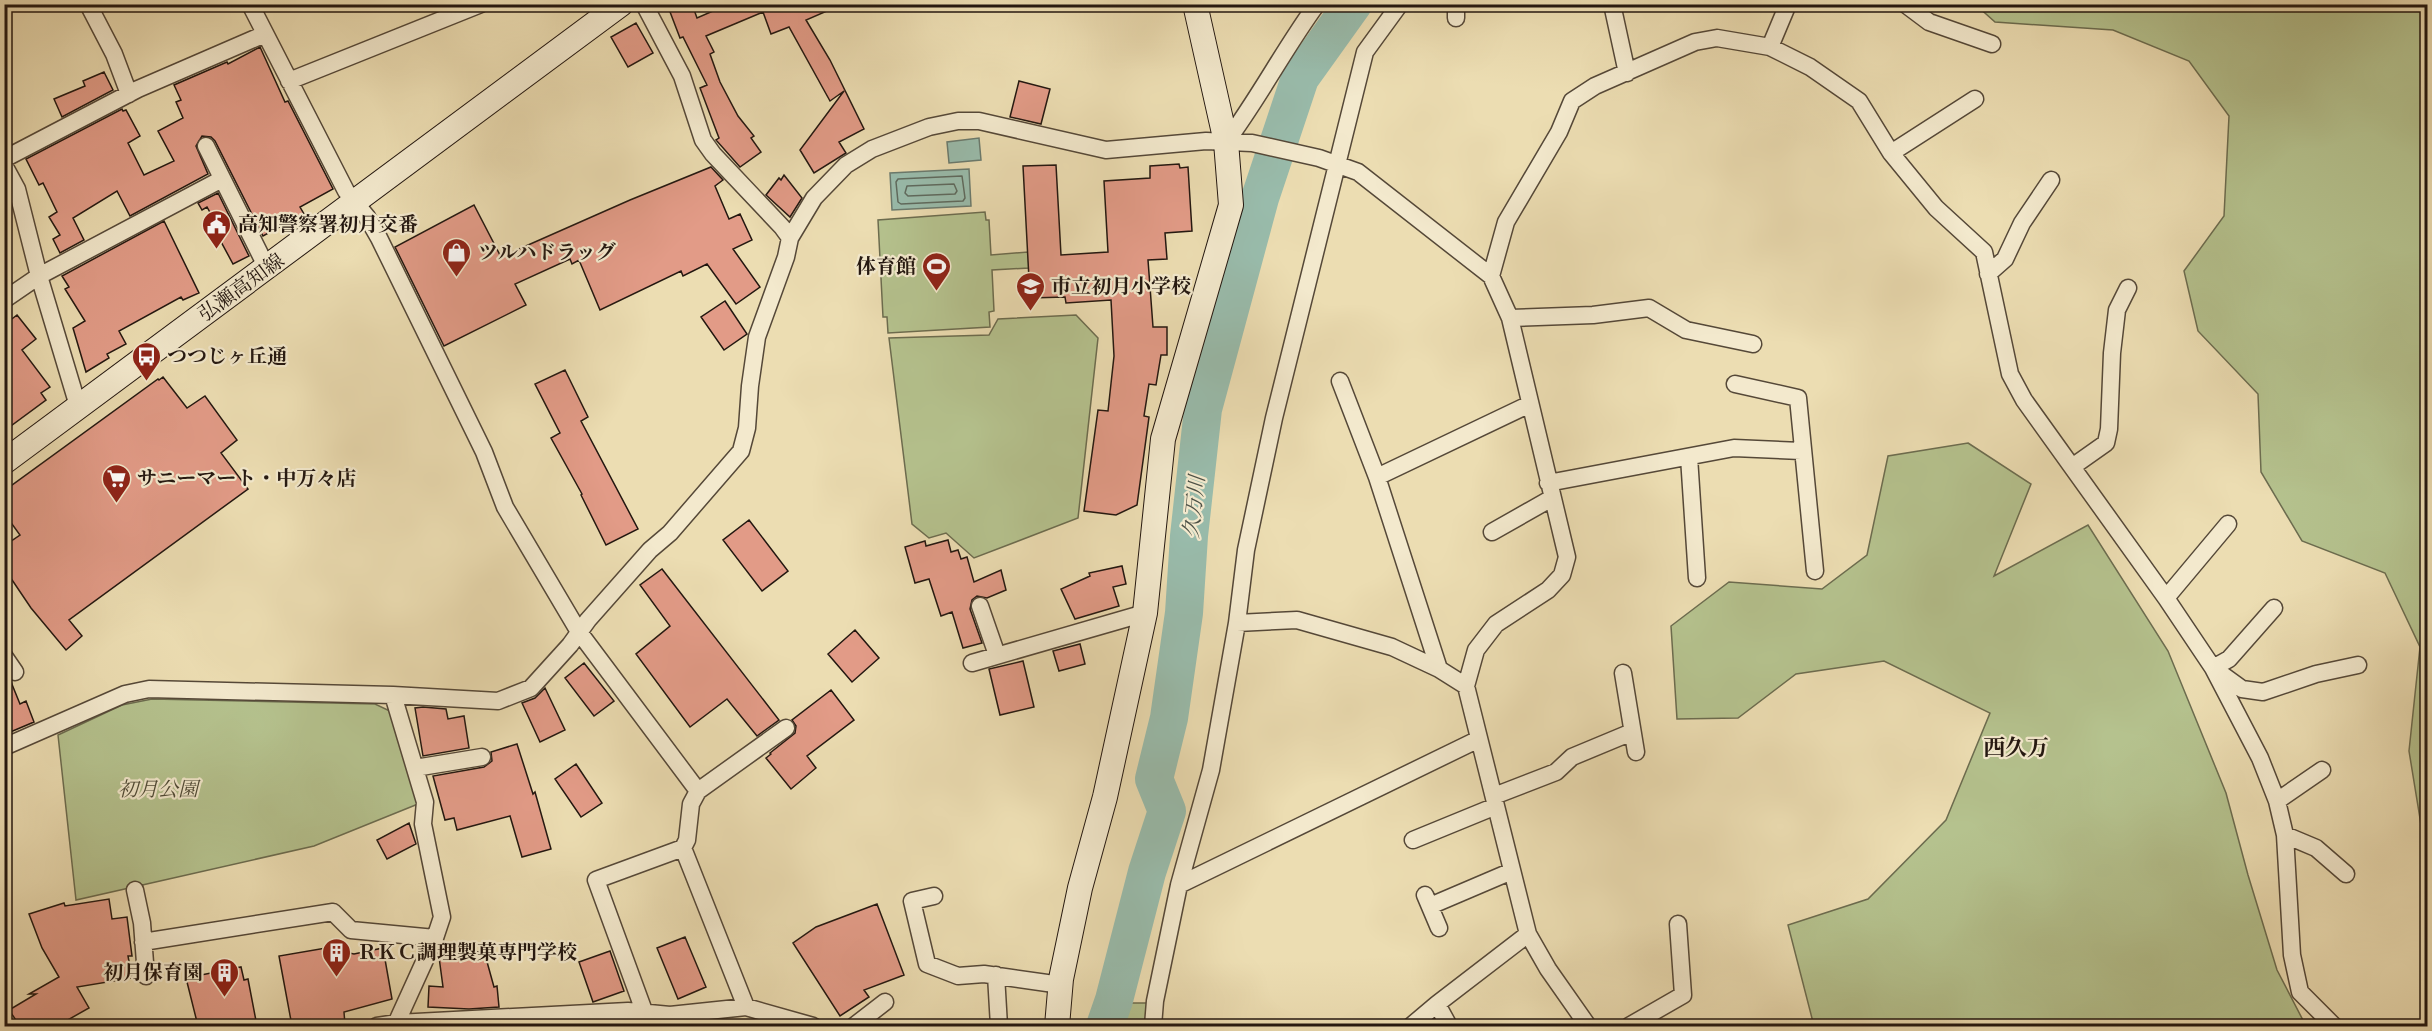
<svg xmlns="http://www.w3.org/2000/svg" width="2432" height="1031" font-family="'Libre Bodoni','Noto Serif JP',serif">
	<style>
		.green { fill: #b5c28e; stroke: #6c6c4f; stroke-width: 1.5 }
		.water { fill: #99bcac; stroke: #6a7a6e; stroke-width: 1.5 }
		.lines { fill: none; stroke-linecap: round; stroke-linejoin: round }
		.shore { stroke: #5e6a5e; stroke-width: 1.5 }
		.river { stroke: #99bcac; stroke-width: 38 }
		.building { fill: #e29b87; stroke: #231710; stroke-width: 1.5 }
		.street-casing { stroke: #554838; stroke-width: 19 }
		.secondary-casing { stroke: #231710; stroke-width: 26 }
		.street { stroke: #f3e9cd; stroke-width: 16 }
		.secondary { stroke: #f3e9cd; stroke-width: 24 }
		.labels { text-anchor: middle; stroke-width: 4.5; stroke-linejoin: round; paint-order: stroke }
		.poi-label { font-size: 20px; font-weight: bold; fill: #231710; stroke: #f3e9cd; text-anchor: start }
		.street-label { font-size: 20px; fill: #231710; stroke: #f3e9cd }
		.park-label { font-size: 20px; font-style: italic; fill: #4f4a36; stroke: #f3e9cd }
		.water-label { font-size: 21px; font-style: italic; fill: #4c5147; stroke: #f3e9cd }
		.quarter-label { font-size: 22px; font-weight: bold; fill: #231710; stroke: #f3e9cd }
	</style>
	<rect width="100%" height="100%" fill="#ecddb2"/>
	<filter id="stains"><feTurbulence type="fractalNoise" baseFrequency=".00333" numOctaves="4"/><feColorMatrix values="0 0 0 0 .2 0 0 0 0 .09 0 0 0 0 .02 0 0 0 .5 -.17"/></filter>
	<radialGradient id="worn" r=".72"><stop offset=".6" stop-color="#630" stop-opacity="0"/><stop offset="1" stop-color="#630" stop-opacity=".3"/></radialGradient>
	<path class="green" d="M1976,5H2427V841L2423,837L2409,751L2420,647L2385,573L2302,541L2261,472L2258,394L2198,331L2184,271L2224,216L2229,116L2189,61L2113,30L1995,22Z
		M985,212L986,220H989L991,255L1028,252L1029,268L992,270L994,311L989,312L990,327L888,333L887,317H883L878,220Z
		M1076,315L1098,338L1078,518L974,558L946,533L929,538L912,524L889,338L989,335L998,319Z
		M1968,443L2031,484L1994,576L2088,525L2168,651L2226,793L2248,875L2277,970L2306,1026H1814L1788,925L1868,899L1946,820L1990,713L1884,661L1796,674L1738,718L1677,719L1671,626L1729,582L1822,589L1867,555L1888,456Z
		M152,699L375,704L392,712L418,804L314,846L76,900L58,735L122,705Z
		M1130,1003H1148L1146,1026H1112L1119,1014Z"/>
	<path class="water" d="M979,138L981,160L949,163L947,142Z
		M969,169L971,206L892,210L890,173Z"/>
	<g class="lines">
		<path class="shore" d="M962,176L965,198L963,201L901,204L898,202L896,182L898,179Z
			M954,184L957,191L955,194L908,196L905,193L907,186Z"/>
		<path class="river" d="M1105,1026L1114,1000L1147,872L1167,811L1154,779L1169,718L1184,613L1189,536L1203,409L1260,198L1300,78L1353,4"/>
	</g>
	<path class="building" d="M667,4H692L697,18L729,4H843L806,20L830,60L864,129L839,142L846,153L814,173L800,150L844,91L830,101L789,27L771,34L763,12L706,36L714,52L710,54L720,82L738,116L754,136L751,138L761,152L740,167L716,140L719,138L700,88L707,85L683,37L680,38Z
		M636,23L653,53L628,67L611,37Z
		M260,47L285,102L288,101L333,189L300,207L304,214L263,236L215,141L211,137L202,136L196,146L208,174L130,216L117,191L73,218L84,240L60,253L53,239L60,235L49,217L57,212L43,183L39,185L26,159L122,109L123,111L126,110L140,136L128,143L144,175L174,161L158,131L183,118L176,102L181,100L174,85L227,62L228,64Z
		M104,72L113,90L62,117L54,99L85,86L83,81Z
		M1019,81L1050,89L1041,124L1010,117Z
		M1179,164L1180,168L1188,167L1192,231L1165,233L1167,259L1148,260L1153,327H1167V355H1161L1156,385L1149,384L1144,416L1149,417L1137,505L1116,515L1084,511L1098,410L1108,411L1114,356L1111,300L1066,303L1065,297L1030,298L1023,166L1056,165L1061,255L1108,252L1104,181L1150,178V166Z
		M711,167L723,180L715,186L729,219L740,214L752,240L733,249L760,287L736,304L707,264L683,276L681,271L600,310L579,260L572,264L570,259L515,284L526,305L444,346L395,247L474,205L501,257L630,200Z
		M784,175L802,198L790,217L766,195L779,178L781,180Z
		M218,193L249,256L233,264L219,238L223,236L207,207L202,210L198,203Z
		M164,221L199,293L183,300L181,297L119,331L126,344L107,354L109,358L86,372L73,328L85,321L65,289L69,287L62,276Z
		M725,301L747,334L724,350L701,317Z
		M17,315L36,339L22,350L50,387L41,393L46,400L4,431V325Z
		M565,370L588,417L581,421L638,529L606,545L581,495L582,494L551,438L560,433L535,384Z
		M163,377L187,408L205,396L237,440L221,453L248,489L69,620L82,636L66,650L31,608L4,568V546L20,535L4,513V491L158,379L159,380Z
		M749,520L788,571L762,591L723,540Z
		M948,540L951,552L958,550L961,559L967,557L974,582L1001,570L1006,590L987,598L977,596L972,600L970,609L982,643L963,648L952,612L941,616L929,579L915,583L905,547L925,541L926,546Z
		M1122,566L1126,584L1113,587L1119,606L1075,619L1061,589L1090,576L1089,573Z
		M662,569L779,720L757,736L727,699L690,727L636,654L670,626L640,585Z
		M855,630L879,658L852,682L828,654Z
		M1080,644L1085,664L1059,671L1053,651Z
		M1023,661L1034,707L1000,715L989,669Z
		M584,663L614,701L594,716L565,678Z
		M4,675L11,682L20,704L26,701L34,722L8,733L4,723Z
		M545,688L565,730L540,742L522,703L535,698Z
		M831,690L854,720L807,756L816,768L791,789L766,758L771,754L770,753L795,733L796,726L792,720Z
		M423,707L446,709L448,719L464,716L469,748L423,756L415,708Z
		M517,744L533,794L535,792L551,849L522,857L510,816L457,830L454,818L445,820L433,776L484,767L492,761L491,752Z
		M576,764L602,803L581,817L555,779Z
		M409,823L416,844L387,859L377,840Z
		M109,899L112,919L127,917L132,956H128L132,978L77,987L89,1008L57,1026H20L9,1010L36,994H29L59,977L42,948L29,914L64,903L65,906Z
		M877,904L904,975L864,990L869,997L840,1016L793,943L816,927Z
		M685,937L706,987L678,999L657,948Z
		M326,948L354,954L383,948L392,999L344,1012L345,1025L292,1026L279,956Z
		M484,951L494,987L497,986L499,1007L469,1009L428,1007L429,986L443,987L439,957Z
		M610,951L624,991L593,1002L579,962Z
		M241,967L244,980L248,979L257,1026H198L186,978Z"/>
	<g class="lines">
		<defs>
			<path id="street" d="M88,4L114,54L129,94
				M250,4L346,191L367,217L379,238L484,452L505,507L579,632L698,791L786,728
				M644,4L682,76L703,140L713,154L782,227L790,238
				M1612,4L1627,73
				M1905,4L1929,22L1992,44
				M1456,18V4
				M1770,47L1788,4
				M289,81L481,4
				M1226,142C1259,98 1284,49 1317,4
				M206,146L267,268
				M1891,153L1975,99
				M4,159L138,89L265,34
				M4,165L17,189L39,276L78,406
				M1988,274L2005,259L2022,223L2051,180
				M1491,276L1506,222L1559,132L1572,101L1595,86L1695,42L1717,38L1770,47L1810,67L1859,101L1891,153L1936,208L1984,252L2010,374L2024,400L2166,598L2213,668L2260,758L2277,801L2285,835L2292,955L2300,992L2334,1026
				M4,300L39,276L222,179
				M1510,318L1593,315L1649,308L1686,330L1753,344
				M1340,381L1377,477L1439,669L1466,686L1528,934L1548,969L1588,1026
				M1735,384L1798,398L1815,571
				M1689,457L1697,578
				M2072,467L2106,443L2109,429L2112,353L2117,310L2128,288
				M1377,477L1530,404
				M1548,483L1734,448L1801,451
				M1492,532L1552,498
				M2166,598L2228,524
				M980,606L997,655
				M2274,608L2229,659L2213,668L2242,689L2263,692L2316,674L2358,665
				M1237,623L1297,620L1392,647L1439,669
				M4,656L15,672
				M972,663L1145,613
				M1623,673L1636,752
				M393,695L425,802L423,824L442,917L435,938L395,1026
				M4,747L125,694L149,689L393,695L498,701L531,688L570,645L588,620L650,550L670,533L741,451L747,428L750,386L757,337L786,257L790,238L814,198L846,165L872,149L929,127L958,121H979L1106,150L1206,141L1252,143L1319,158L1358,172L1491,276L1510,318L1567,557L1562,575L1548,590L1496,624L1476,650L1466,686
				M415,768L482,757
				M698,791L691,804L687,840L683,848L746,1007
				M1494,796L1556,772L1572,757L1632,732
				M2277,801L2322,770
				M2285,835L2316,848L2346,874
				M1413,840L1496,806
				M1179,885L1479,739
				M135,890L142,923L146,976
				M1425,895L1439,928
				M934,896L912,901L927,964L958,976L984,974L1061,985
				M1430,906L1512,871
				M143,942L333,912L351,930L435,938
				M996,975L999,1026
				M1437,1004L1449,1026
				M377,1026L397,1023L628,1011L670,1015L746,1007L813,1026
				M659,1026L644,1011L596,880L683,848
				M854,1026L885,1002
				M1153,1026L1155,1001L1179,885L1211,770L1237,623L1246,550L1274,418L1365,52L1400,4
				M1411,1026L1437,1004L1528,934
				M1629,1026L1683,995L1678,924"/>
			<path id="secondary" d="M4,462L621,4
				M1057,1026L1061,979L1080,888L1105,797L1145,613L1163,439L1231,205L1226,142L1195,4"/>
		</defs>
		<use href="#street" class="street-casing"/>
		<use href="#secondary" class="secondary-casing"/>
		<use href="#street" class="street"/>
		<use href="#secondary" class="secondary"/>
	</g>
	<defs>
		<symbol id="civic-pin" viewBox="-11 -11 22 30"><path d="M0 17L-7.5 6A9.5 9.5 0 1 1 7.5 6Z" fill="#8f2418" stroke="#f3e9cd"/><path d="M-.6-6.5H3V-4.5H.6V-3L4-1V1h2V6H-6V1h2V-1L-.6-3ZM-1.2 2.5V6h2.4V2.5Z" fill="#fff"/></symbol>
		<symbol id="shop-pin" viewBox="-11 -11 22 30"><path d="M0 17L-7.5 6A9.5 9.5 0 1 1 7.5 6Z" fill="#8f2418" stroke="#f3e9cd"/><path d="M-5-2.5h2.3a2.7 3.5 0 0 1 5.4 0H5L5.5 6h-11ZM-1.5-2.5h3a1.5 2.3 0 0 0-3 0Z" fill="#fff"/></symbol>
		<symbol id="stadium-pin" viewBox="-11 -11 22 30"><path d="M0 17L-7.5 6A9.5 9.5 0 1 1 7.5 6Z" fill="#8f2418" stroke="#f3e9cd"/><path d="M0-5a6.5 5 0 1 0 0 10a6.5 5 0 1 0 0-10ZM-3.5-1.8h7v3.6h-7Z" fill="#fff"/></symbol>
		<symbol id="school-pin" viewBox="-11 -11 22 30"><path d="M0 17L-7.5 6A9.5 9.5 0 1 1 7.5 6Z" fill="#8f2418" stroke="#f3e9cd"/><path d="M0-5L7-2L0 1L-7-2ZM-4 1L0 2.5L4 1V4Q0 6-4 4Z" fill="#fff"/></symbol>
		<symbol id="bus-pin" viewBox="-11 -11 22 30"><path d="M0 17L-7.5 6A9.5 9.5 0 1 1 7.5 6Z" fill="#8f2418" stroke="#f3e9cd"/><path d="M-5-6H5V4H4V6H2V4H-2V6H-4V4H-5ZM-3.5-4V0h7V-4ZM-3.5 1.2v1.5H-2V1.2ZM2 1.2v1.5H3.5V1.2Z" fill="#fff"/></symbol>
		<symbol id="supermarket-pin" viewBox="-11 -11 22 30"><path d="M0 17L-7.5 6A9.5 9.5 0 1 1 7.5 6Z" fill="#8f2418" stroke="#f3e9cd"/><path d="M-6-5.5h2.5l.6 2H6L4.5 2H-2.5L-4.4-4H-6ZM-1.5 3.2a1.3 1.3 0 1 0 .1 0ZM3 3.2a1.3 1.3 0 1 0 .1 0Z" fill="#fff"/></symbol>
		<symbol id="building-pin" viewBox="-11 -11 22 30"><path d="M0 17L-7.5 6A9.5 9.5 0 1 1 7.5 6Z" fill="#8f2418" stroke="#f3e9cd"/><path d="M-4-6H4V6H1V3H-1V6H-4ZM-2.5-4.3h1.7v1.8h-1.7ZM.8-4.3h1.7v1.8H.8ZM-2.5-1h1.7V.8h-1.7ZM.8-1h1.7V.8H.8Z" fill="#fff"/></symbol>
	</defs>
	<g fill-rule="evenodd">
		<use href="#civic-pin" x="200" y="208" width="33" height="45"/>
		<use href="#shop-pin" x="440" y="236" width="33" height="45"/>
		<use href="#stadium-pin" x="920" y="250" width="33" height="45"/>
		<use href="#school-pin" x="1014" y="270" width="33" height="45"/>
		<use href="#bus-pin" x="130" y="340" width="33" height="45"/>
		<use href="#supermarket-pin" x="100" y="462" width="33" height="45"/>
		<use href="#building-pin" x="320" y="936" width="33" height="45"/>
		<use href="#building-pin" x="208" y="956" width="33" height="45"/>
	</g>
	<g class="labels">
		<g class="poi-label">
			<text x="238" y="231">高知警察署初月交番</text>
			<text x="478" y="259">ツルハドラッグ</text>
			<text x="916" y="273" text-anchor="end">体育館</text>
			<text x="1051" y="293">市立初月小学校</text>
			<text x="167" y="363">つつじヶ丘通</text>
			<text x="137" y="485">サニーマート・中万々店</text>
			<text x="357" y="959">ＲＫＣ調理製菓専門学校</text>
			<text x="203" y="979" text-anchor="end">初月保育園</text>
		</g>
		<g class="street-label">
			<text transform="translate(241 287) rotate(-36)" y="7">弘瀬高知線</text>
		</g>
		<g class="park-label">
			<text x="158" y="796">初月公園</text>
		</g>
		<g class="water-label">
			<text transform="translate(1194 507) rotate(-84)" y="7">久万川</text>
		</g>
		<g class="quarter-label">
			<text x="2016" y="755">西久万</text>
		</g>
	</g>
	<rect width="2432" height="1031" fill="none" stroke="#ecddb2" stroke-width="24"/>
	<rect x="6" y="6" width="2420" height="1019" fill="none" stroke="#231710" stroke-width="3"/>
	<rect x="12" y="12" width="2408" height="1007" fill="none" stroke="#231710" stroke-width="1.5"/>
	<rect width="100%" height="100%" filter="url(#stains)"/>
	<rect width="100%" height="100%" fill="url(#worn)"/>
</svg>
